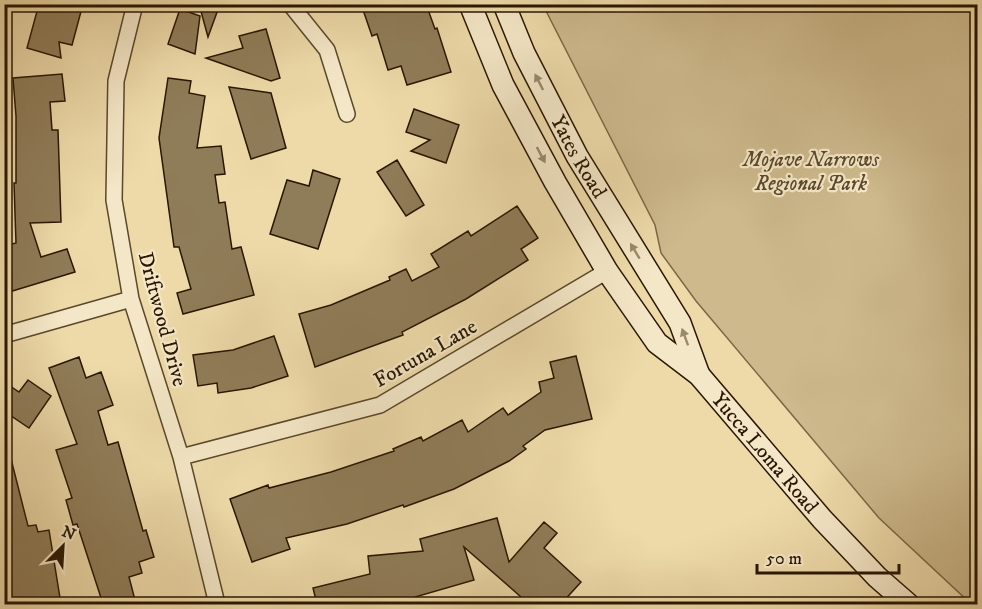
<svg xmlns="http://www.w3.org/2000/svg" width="982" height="609" font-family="'IM FELL DW Pica',serif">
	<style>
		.green { fill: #cdb98c; stroke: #7b6846; stroke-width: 1.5 }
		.building { fill: #8f7c58; stroke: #291701; stroke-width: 1.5 }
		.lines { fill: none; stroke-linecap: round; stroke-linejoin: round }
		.street-casing { stroke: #5a482b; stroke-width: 18 }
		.secondary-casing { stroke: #291701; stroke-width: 24 }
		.street { stroke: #f4e7c7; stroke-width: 15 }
		.secondary { stroke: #f4e7c7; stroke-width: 21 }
		.oneway { fill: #99896e }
		.labels { text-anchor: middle; stroke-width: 4.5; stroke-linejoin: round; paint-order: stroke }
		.street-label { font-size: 21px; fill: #291701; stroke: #f4e7c7 }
		.park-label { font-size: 21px; font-style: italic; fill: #5a482b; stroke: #f4e7c7 }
	</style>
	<rect width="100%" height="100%" fill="#eedaa9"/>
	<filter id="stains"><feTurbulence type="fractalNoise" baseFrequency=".00333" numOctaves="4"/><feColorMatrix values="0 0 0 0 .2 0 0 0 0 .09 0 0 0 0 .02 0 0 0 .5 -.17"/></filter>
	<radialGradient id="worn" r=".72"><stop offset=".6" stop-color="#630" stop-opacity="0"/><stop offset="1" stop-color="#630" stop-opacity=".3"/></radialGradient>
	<path class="green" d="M543,5H977V604L969,602L879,518L696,301L661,253L655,225Z"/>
	<path class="building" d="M39,4H83L72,45L59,42L61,58L27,48Z
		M199,4H220L208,37Z
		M361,4H426L435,29L437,28L451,72L407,85L401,66L388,70L377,34L372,36Z
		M180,9L200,16L195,54L168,44Z
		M266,29L280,78L271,81L206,58L243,48L239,36Z
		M62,74L65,101L50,102L52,130H58L61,222L30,223L41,257L67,249L75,272L9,292L4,279V246L16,243L14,183H16V116L13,78Z
		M168,78L191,81L189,93L205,96L197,148L221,146L225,174L215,175L219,203L225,202L232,249L241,247L254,295L183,314L177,293L191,289L179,247H174L159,138Z
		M229,87L271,93L286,148L251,159Z
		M414,109L459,125L446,163L411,151L430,140L406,132Z
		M397,160L424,205L406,216L377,172Z
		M313,170L340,179L318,249L270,234L287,180L309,186Z
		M517,206L538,238L521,249L528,260L466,299L402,332L403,335L315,367L299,314L331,305L390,280L389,277L406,269L412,281L439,267L431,254L468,231L471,236Z
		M274,336L288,376L251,388L218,393L217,383L198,386L193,355L233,350Z
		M576,356L592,419L545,430L523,446L526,449L509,461L454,489L404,507L403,505L347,524L286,538L290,549L252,562L230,499L268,485L269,488L331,472L394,451L393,449L421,437L423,441L462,420L468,432L503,408L508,415L541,392L539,382L554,378L550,362Z
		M79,357L86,378L101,372L113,405L98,411L108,445L118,442L143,531L146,530L154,557L139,562L142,573L129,577L136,604H103L77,524L73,525L66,500L72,498L56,450L77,444L49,368Z
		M28,380L51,396L29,428L4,411V382L19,392Z
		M10,455L28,526L36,525L38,532L49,530L61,604H4V456Z
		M497,518L509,562L544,522L557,533L544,548L581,582L561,604H529L464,547L474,580L415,597V604H317L313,588L370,574L368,556L423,551L420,539Z"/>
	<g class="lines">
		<defs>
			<path id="street" d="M135,4L116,81L114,200L131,299L181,457L217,604
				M290,4L327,50L347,114
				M4,335L131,299
				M181,457L380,405L607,271"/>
			<g id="secondary">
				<path id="s1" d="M470,4L503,85L555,182L607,271L657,343L699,375L822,519L877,577L908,604"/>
				<path id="s2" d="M504,4L524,53L577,156L680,323L699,375"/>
			</g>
		</defs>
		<use href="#street" class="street-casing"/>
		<use href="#secondary" class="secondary-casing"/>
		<use href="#street" class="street"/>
		<use href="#secondary" class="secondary"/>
	</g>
	<defs><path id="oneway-solid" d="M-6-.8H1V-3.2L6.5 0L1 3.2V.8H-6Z" transform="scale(1.5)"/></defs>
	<g class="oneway">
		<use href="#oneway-solid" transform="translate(539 82) rotate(-117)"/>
		<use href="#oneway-solid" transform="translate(541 155) rotate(62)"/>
		<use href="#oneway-solid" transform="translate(635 251) rotate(-121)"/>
		<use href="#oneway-solid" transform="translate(685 337) rotate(-110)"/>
	</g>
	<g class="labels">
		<g class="street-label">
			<text dy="7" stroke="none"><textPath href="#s2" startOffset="170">Yates Road</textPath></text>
			<text transform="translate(163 319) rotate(75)" y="7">Driftwood Drive</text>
			<text transform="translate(425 353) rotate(-30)" y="7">Fortuna Lane</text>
			<text dy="7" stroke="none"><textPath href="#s1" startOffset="543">Yucca Loma Road</textPath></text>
		</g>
		<g class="park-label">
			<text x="811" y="166">Mojave Narrows<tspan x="811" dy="24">Regional Park</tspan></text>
		</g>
	</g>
	<rect width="982" height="609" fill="none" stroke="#eedaa9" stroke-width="24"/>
	<rect x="6" y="6" width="970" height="597" fill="none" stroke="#291701" stroke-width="3"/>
	<rect x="12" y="12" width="958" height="585" fill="none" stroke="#291701" stroke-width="1.5"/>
	<g transform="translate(63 546) rotate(24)" stroke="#f4e7c7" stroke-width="4.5" paint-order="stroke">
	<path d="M0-4.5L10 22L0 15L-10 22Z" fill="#291701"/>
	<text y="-9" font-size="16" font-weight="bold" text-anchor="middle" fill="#291701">N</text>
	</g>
	<path d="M757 564v9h142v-9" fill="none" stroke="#291701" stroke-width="3"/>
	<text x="766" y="564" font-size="18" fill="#291701" stroke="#f4e7c7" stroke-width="4.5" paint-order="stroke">50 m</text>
	<rect width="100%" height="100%" filter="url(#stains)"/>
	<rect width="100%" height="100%" fill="url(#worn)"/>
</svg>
